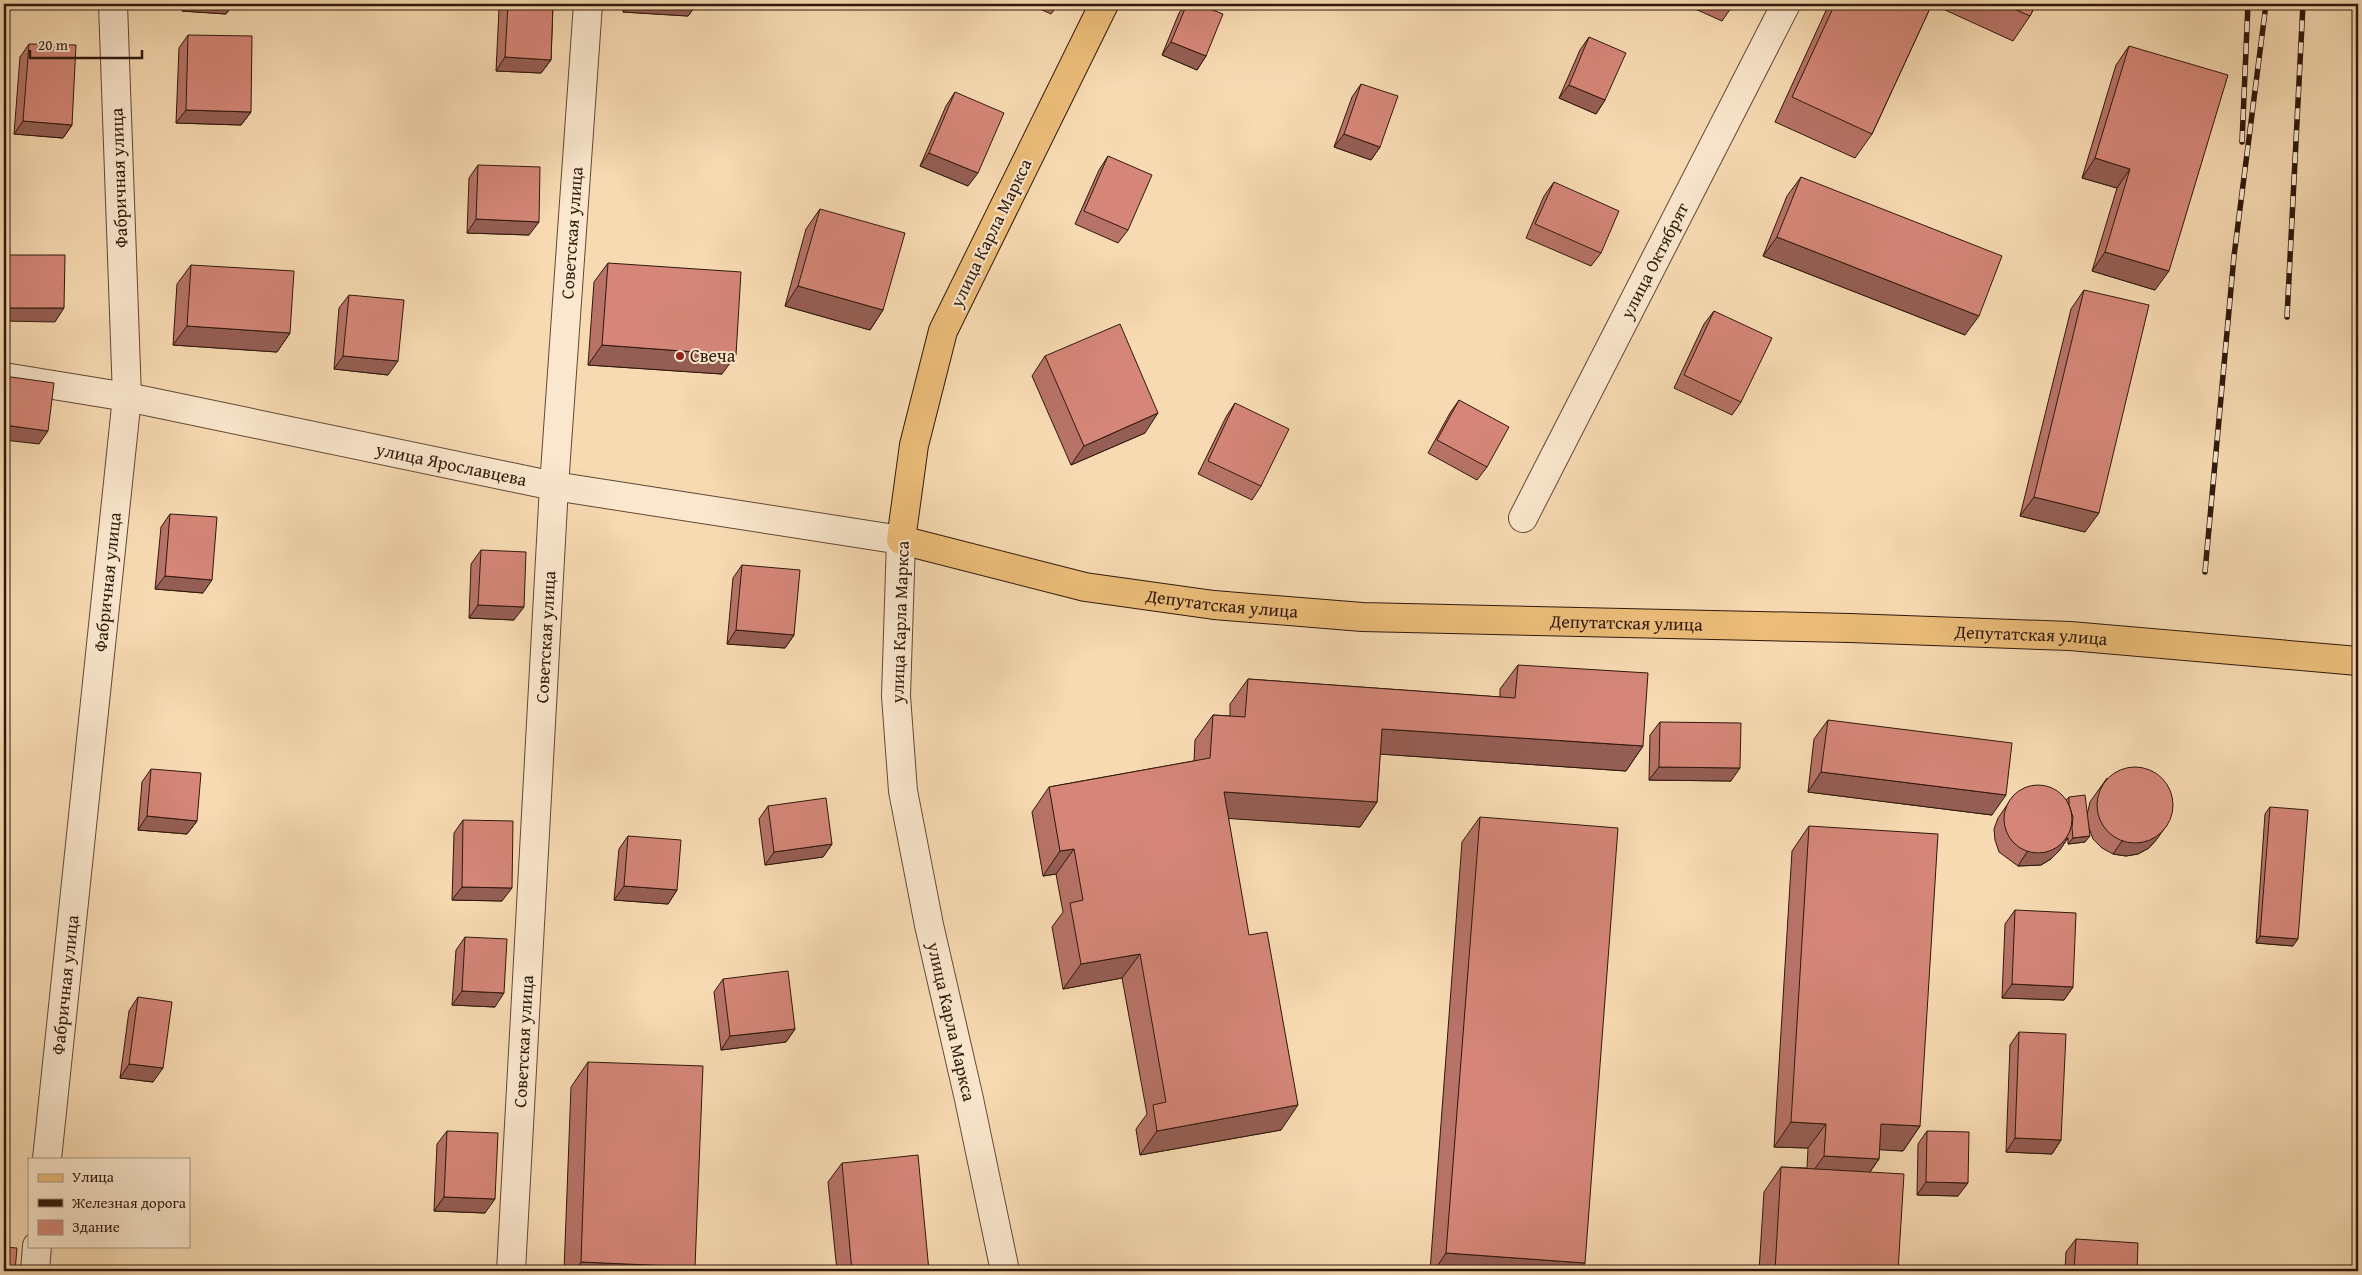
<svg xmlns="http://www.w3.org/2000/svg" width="2362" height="1275" font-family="'Gentium Book Plus',serif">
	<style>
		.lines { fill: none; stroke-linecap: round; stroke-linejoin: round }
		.minor-casing { stroke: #614835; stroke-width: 30 }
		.major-casing { stroke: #2f180b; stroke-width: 30 }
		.minor { stroke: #fae7cd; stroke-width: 28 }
		.major { stroke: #ecbd79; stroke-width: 28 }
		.rail-casing { stroke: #2f180b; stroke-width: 5.5 }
		.rail { stroke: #fae7cd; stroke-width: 4; stroke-dasharray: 11; stroke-linecap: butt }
		.wall { fill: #b77367; stroke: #2f180b }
		.shaded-wall { fill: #955e54; stroke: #2f180b }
		.building { fill: #d58678; stroke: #2f180b }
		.poi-dot { fill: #8f2418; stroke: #fae7cd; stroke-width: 2 }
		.labels { text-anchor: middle; stroke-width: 4; stroke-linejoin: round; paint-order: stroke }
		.street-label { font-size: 18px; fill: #2f180b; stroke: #fae7cd }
		.poi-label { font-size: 18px; fill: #2f180b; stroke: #fae7cd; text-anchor: start }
	</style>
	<rect width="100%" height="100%" fill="#f7dab2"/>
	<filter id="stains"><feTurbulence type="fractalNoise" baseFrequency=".004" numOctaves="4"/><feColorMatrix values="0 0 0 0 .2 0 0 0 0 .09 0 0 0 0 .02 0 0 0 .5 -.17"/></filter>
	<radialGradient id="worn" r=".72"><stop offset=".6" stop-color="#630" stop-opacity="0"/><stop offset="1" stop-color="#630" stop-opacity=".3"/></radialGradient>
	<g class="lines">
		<defs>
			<g id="minor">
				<path id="s1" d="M4,377L127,397L554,486L901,540L896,696L903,791L929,925L969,1099L1005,1271"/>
				<path id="s2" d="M1523,518L1786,4"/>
				<path id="s3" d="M47,1159L127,397L113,4"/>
				<path d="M35,1271L37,1246"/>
				<path id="s4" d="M511,1271L554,486L588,4"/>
			</g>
			<g id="major">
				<path id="s5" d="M1104,4L943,331L914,445L901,540L1085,587L1214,605L1362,617L1850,628L2070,636L2358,661"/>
			</g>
		</defs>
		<use href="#minor" class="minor-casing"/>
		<use href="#major" class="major-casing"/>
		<use href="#minor" class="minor"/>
		<use href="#major" class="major"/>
		<defs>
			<path id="rail" d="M2242,142L2248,4
				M2287,317L2303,4
				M2205,572L2234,256L2266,4"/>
		</defs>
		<use href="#rail" class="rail-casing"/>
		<use href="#rail" class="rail"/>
	</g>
	<path class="wall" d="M183,4H233L226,14L182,11Z
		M503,4H553L551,60L541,73L496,71L499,9Z
		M624,4H697L688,16L623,12Z
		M1029,4H1059L1051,14Z
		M1186,4H1197L1206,56L1197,70L1162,55L1179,13Z
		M1684,4H1733L1731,8L1722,21Z
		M1829,4H2036L2030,16L2013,41L1932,4L1872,134L1855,158L1775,122Z
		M188,35L251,112L241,125L176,123L179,48Z
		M1589,37L1605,100L1596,114L1559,98L1580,50Z
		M29,44L72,125L63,138L14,134L20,57Z
		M2129,46L2155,290L2092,271L2117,188L2082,178L2116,65Z
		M1361,84L1380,147L1371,160L1334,147L1352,97Z
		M955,92L968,186L920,166L946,106Z
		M1108,156L1128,230L1118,243L1075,224L1099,170Z
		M478,165L529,235L467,233L469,178Z
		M1801,177L1965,335L1763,256L1787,196Z
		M1554,182L1601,253L1591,266L1526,238L1544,196Z
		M820,209L883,310L870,330L785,306L806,229Z
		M608,263L722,374L588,365L594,282Z
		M191,265L290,333L277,352L173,345L177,284Z
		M2084,290L2085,532L2020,516L2071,309Z
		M349,295L388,375L334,369L339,308Z
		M1714,311L1741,402L1732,415L1674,388L1704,324Z
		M1045,356L1145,433L1071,465L1032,376Z
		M1459,400L1487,467L1477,480L1428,453L1450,413Z
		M1235,403L1261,486L1252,500L1198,474L1226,417Z
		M170,514L203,593L155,589L161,527Z
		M481,550L514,620L469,618L471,564Z
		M742,565L794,635L785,648L727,644L733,578Z
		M1518,665L1643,746L1626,771L1380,754L1377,802L1360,827L1228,818L1281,1130L1140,1155L1136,1129L1147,1114L1122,978L1063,989L1052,927L1063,912L1056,874L1043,876L1032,812L1049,787L1194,761L1195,740L1213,715L1230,716V704L1248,679L1500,697V689Z
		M1828,720L1992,815L1808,792L1814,739Z
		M1660,722L1731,781L1649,780L1650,735Z
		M151,769L197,821L187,834L138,830L142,782Z
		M2107,778L2157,839L2149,848L2138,854L2126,856L2113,854L2102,848L2093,839L2089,828L2085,842L2068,844V838L2059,851L2051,859L2041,865L2018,866L1999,852L1995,840L1994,829L1998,818L2014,795L2066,800L2069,797L2087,815L2090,802Z
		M768,806L832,844L823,857L765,865L759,819Z
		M2270,807L2293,946L2256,943L2265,814Z
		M1480,817L1585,1263L1579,1271H1430L1462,842Z
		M463,820L502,901L452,900L454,833Z
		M1809,826L1920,1126L1903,1151L1879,1149V1159L1870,1172L1898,1271H1759L1764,1192L1781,1167L1807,1168L1808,1148L1774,1147L1792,851Z
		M628,836L677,890L668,904L614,900L619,849Z
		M2015,910L2073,987L2064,1000L2002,998L2005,924Z
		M465,937L495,1007L452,1005L456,950Z
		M723,979L795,1029L786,1042L721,1050L714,992Z
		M138,997L153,1082L120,1078L129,1011Z
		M2019,1032L2061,1140L2052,1154L2006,1152L2010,1045Z
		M588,1062L695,1267L692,1271H564L571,1087Z
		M447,1131L485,1213L434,1211L437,1144Z
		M1927,1131L1958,1196L1917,1195L1918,1144Z
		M842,1163L929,1271H837L828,1182Z
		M2076,1239L2137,1271H2065L2066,1252Z"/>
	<path class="shaded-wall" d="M187,4H233L226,14L182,11Z
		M630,4H697L688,16L623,12Z
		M1171,42L1206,56L1197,70L1162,55Z
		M505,57L551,60L541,73L496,71Z
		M1569,85L1605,100L1596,114L1559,98Z
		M186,110L251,112L241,125L176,123Z
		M23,121L72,125L63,138L14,134Z
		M1344,134L1380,147L1371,160L1334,147Z
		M929,153L978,173L968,186L920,166Z
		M2095,158L2130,169L2117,188L2082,178Z
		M476,219L539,222L529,235L467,233Z
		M1777,237L1979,316L1965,335L1763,256Z
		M2105,252L2169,271L2155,290L2092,271Z
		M798,286L883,310L870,330L785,306Z
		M4,308H64L55,322L4,321Z
		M187,326L290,333L277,352L173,345Z
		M602,345L736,355L722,374L588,365Z
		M343,356L398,361L388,375L334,369Z
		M1158,413L1145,433L1071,465L1084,446Z
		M4,425L48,431L39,444L4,440Z
		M2034,497L2099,513L2085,532L2020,516Z
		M165,576L212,580L203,593L155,589Z
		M478,605L524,607L514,620L469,618Z
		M736,630L794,635L785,648L727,644Z
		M1382,729L1643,746L1626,771L1365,753Z
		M1659,767L1740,768L1731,781L1649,780Z
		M1821,772L2006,795L1992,815L1808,792Z
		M1224,792L1377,802L1360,827L1206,817Z
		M147,816L197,821L187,834L138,830Z
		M2167,825L2157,839L2149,848L2138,854L2126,856L2113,854L2122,841Z
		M2090,836L2085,842L2068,844L2073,838Z
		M2068,838L2059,851L2051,859L2041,865L2018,866L2027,852Z
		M832,844L823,857L765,865L774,852Z
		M1074,849L1056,874L1043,876L1060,851Z
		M624,886L677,890L668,904L614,900Z
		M462,887L512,888L502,901L452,900Z
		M2260,936L2298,939L2293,946L2256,943Z
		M1140,954L1122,978L1063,989L1081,964Z
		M2012,984L2073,987L2064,1000L2002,998Z
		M462,991L504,993L495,1007L452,1005Z
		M795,1029L786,1042L721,1050L730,1036Z
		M129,1064L163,1068L153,1082L120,1078Z
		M1298,1105L1281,1130L1140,1155L1157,1131Z
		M1791,1122L1826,1124L1808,1148L1774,1147Z
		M1881,1124L1920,1126L1903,1151L1864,1149Z
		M2015,1138L2061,1140L2052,1154L2006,1152Z
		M1824,1156L1879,1159L1861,1184L1806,1181Z
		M1926,1182L1968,1183L1958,1196L1917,1195Z
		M444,1197L495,1199L485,1213L434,1211Z
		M1446,1253L1585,1263L1579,1271H1434Z
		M581,1262L695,1267L692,1271H575Z"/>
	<path class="building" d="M508,4H553L551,60L505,57Z
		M1187,4H1197L1223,14L1206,56L1171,42Z
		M1722,4H1733L1731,8Z
		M1835,4H1932L1872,134L1792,97Z
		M2003,4H2036L2030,16Z
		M188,35L252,36L251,112L186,110Z
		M1589,37L1626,53L1605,100L1569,85Z
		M29,44L76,45L72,125L23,121Z
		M2129,46L2228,75L2169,271L2105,252L2130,169L2095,158Z
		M1361,84L1398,96L1380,147L1344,134Z
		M955,92L1004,113L978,173L929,153Z
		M1108,156L1152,175L1128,230L1084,211Z
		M478,165L540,167L539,222L476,219Z
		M1801,177L2002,256L1979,316L1777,237Z
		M1554,182L1619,211L1601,253L1535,224Z
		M820,209L905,233L883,310L798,286Z
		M4,255H65L64,308H4Z
		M608,263L741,272L736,355L602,345Z
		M191,265L294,271L290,333L187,326Z
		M2084,290L2149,305L2099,513L2034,497Z
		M349,295L404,300L398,361L343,356Z
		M1714,311L1772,338L1741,402L1684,375Z
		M1120,324L1158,413L1084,446L1045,356Z
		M4,376L54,383L48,431L4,425Z
		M1459,400L1509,427L1487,467L1437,440Z
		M1235,403L1289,429L1261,486L1208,461Z
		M170,514L217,517L212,580L165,576Z
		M481,550L526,552L524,607L478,605Z
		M742,565L800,570L794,635L736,630Z
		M1518,665L1648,673L1643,746L1382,729L1377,802L1224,792L1249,935L1267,932L1298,1105L1157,1131L1153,1105L1166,1102L1140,954L1081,964L1070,903L1083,900L1074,849L1060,851L1049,787L1210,758L1213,715L1245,717L1248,679L1515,698Z
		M1828,720L2012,743L2006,795L1821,772Z
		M1660,722L1741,723L1740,768L1659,767Z
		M2097 805a38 38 0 1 1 76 0a38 38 0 1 1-76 0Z
		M151,769L201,773L197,821L147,816Z
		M2004 819a34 34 0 1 1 68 0a34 34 0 1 1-68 0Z
		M2085,795L2090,836L2073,838L2072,828L2073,817L2069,805V797Z
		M826,798L832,844L774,852L768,806Z
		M2270,807L2308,810L2298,939L2260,936Z
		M1480,817L1618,828L1585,1263L1446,1253Z
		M463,820L513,821L512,888L462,887Z
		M1809,826L1938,834L1920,1126L1881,1124L1879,1159L1824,1156L1826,1124L1791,1122Z
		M628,836L681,840L677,890L624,886Z
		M2015,910L2076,913L2073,987L2012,984Z
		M465,937L507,939L504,993L462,991Z
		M4,940H9L6,996H4Z
		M788,971L795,1029L730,1036L723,979Z
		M138,997L172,1002L163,1068L129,1064Z
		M2019,1032L2066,1034L2061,1140L2015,1138Z
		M588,1062L703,1066L695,1267L581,1262Z
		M4,1102H6L4,1140Z
		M447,1131L498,1133L495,1199L444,1197Z
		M1927,1131L1969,1132L1968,1183L1926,1182Z
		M918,1155L929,1271H852L842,1163Z
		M1781,1167L1904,1174L1898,1271H1775Z
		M2076,1239L2138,1243L2137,1271H2089L2074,1270Z
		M4,1247L17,1248L15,1271H4Z"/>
	<circle class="poi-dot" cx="680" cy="356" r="5"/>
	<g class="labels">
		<g class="street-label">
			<text transform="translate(119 178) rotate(-92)" y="6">Фабричная улица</text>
			<text dy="6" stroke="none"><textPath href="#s4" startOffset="1040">Советская улица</textPath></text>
			<text transform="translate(991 233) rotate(-64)" y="6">улица Карла Маркса</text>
			<text dy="6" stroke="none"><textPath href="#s2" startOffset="289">улица Октябрят</textPath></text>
			<text dy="6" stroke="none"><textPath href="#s1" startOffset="456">улица Ярославцева</textPath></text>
			<text dy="6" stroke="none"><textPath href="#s3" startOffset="580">Фабричная улица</textPath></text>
			<text dy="6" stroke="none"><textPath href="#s5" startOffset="906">Депутатская улица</textPath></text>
			<text transform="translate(900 622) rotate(-88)" y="6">улица Карла Маркса</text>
			<text dy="6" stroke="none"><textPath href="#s5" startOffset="1311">Депутатская улица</textPath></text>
			<text dy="6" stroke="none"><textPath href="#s5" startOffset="1716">Депутатская улица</textPath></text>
			<text dy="6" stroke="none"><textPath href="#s4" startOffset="635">Советская улица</textPath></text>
			<text dy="6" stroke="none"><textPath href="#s3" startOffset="175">Фабричная улица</textPath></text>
			<text dy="6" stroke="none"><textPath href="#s1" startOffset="1399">улица Карла Маркса</textPath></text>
			<text dy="6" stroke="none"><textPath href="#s4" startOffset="230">Советская улица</textPath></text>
		</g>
		<g class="poi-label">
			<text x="690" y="362">Свеча</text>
		</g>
	</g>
	<rect width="2362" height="1275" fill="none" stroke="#f7dab2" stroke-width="20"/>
	<rect x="5" y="5" width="2352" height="1265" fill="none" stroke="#2f180b" stroke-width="2.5"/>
	<rect x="10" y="10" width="2342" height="1255" fill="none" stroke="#2f180b"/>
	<rect x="28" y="1158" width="162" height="90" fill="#fae7cd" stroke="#a9947f"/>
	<rect x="38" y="1174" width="25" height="8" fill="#ecbd79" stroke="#a9947f"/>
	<text x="72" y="1182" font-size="15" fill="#2f180b">Улица</text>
	<rect x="38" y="1199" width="25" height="8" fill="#2f180b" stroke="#a9947f"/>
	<text x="72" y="1208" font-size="15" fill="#2f180b">Железная дорога</text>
	<rect x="38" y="1220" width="25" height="15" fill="#d58678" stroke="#a9947f"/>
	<text x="72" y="1232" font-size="15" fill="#2f180b">Здание</text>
	<path d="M30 50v8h112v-8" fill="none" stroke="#2f180b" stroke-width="2.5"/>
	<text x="38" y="50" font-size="15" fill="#2f180b" stroke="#fae7cd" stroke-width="4" paint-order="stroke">20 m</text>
	<rect width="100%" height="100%" filter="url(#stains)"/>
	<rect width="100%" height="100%" fill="url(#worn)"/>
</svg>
